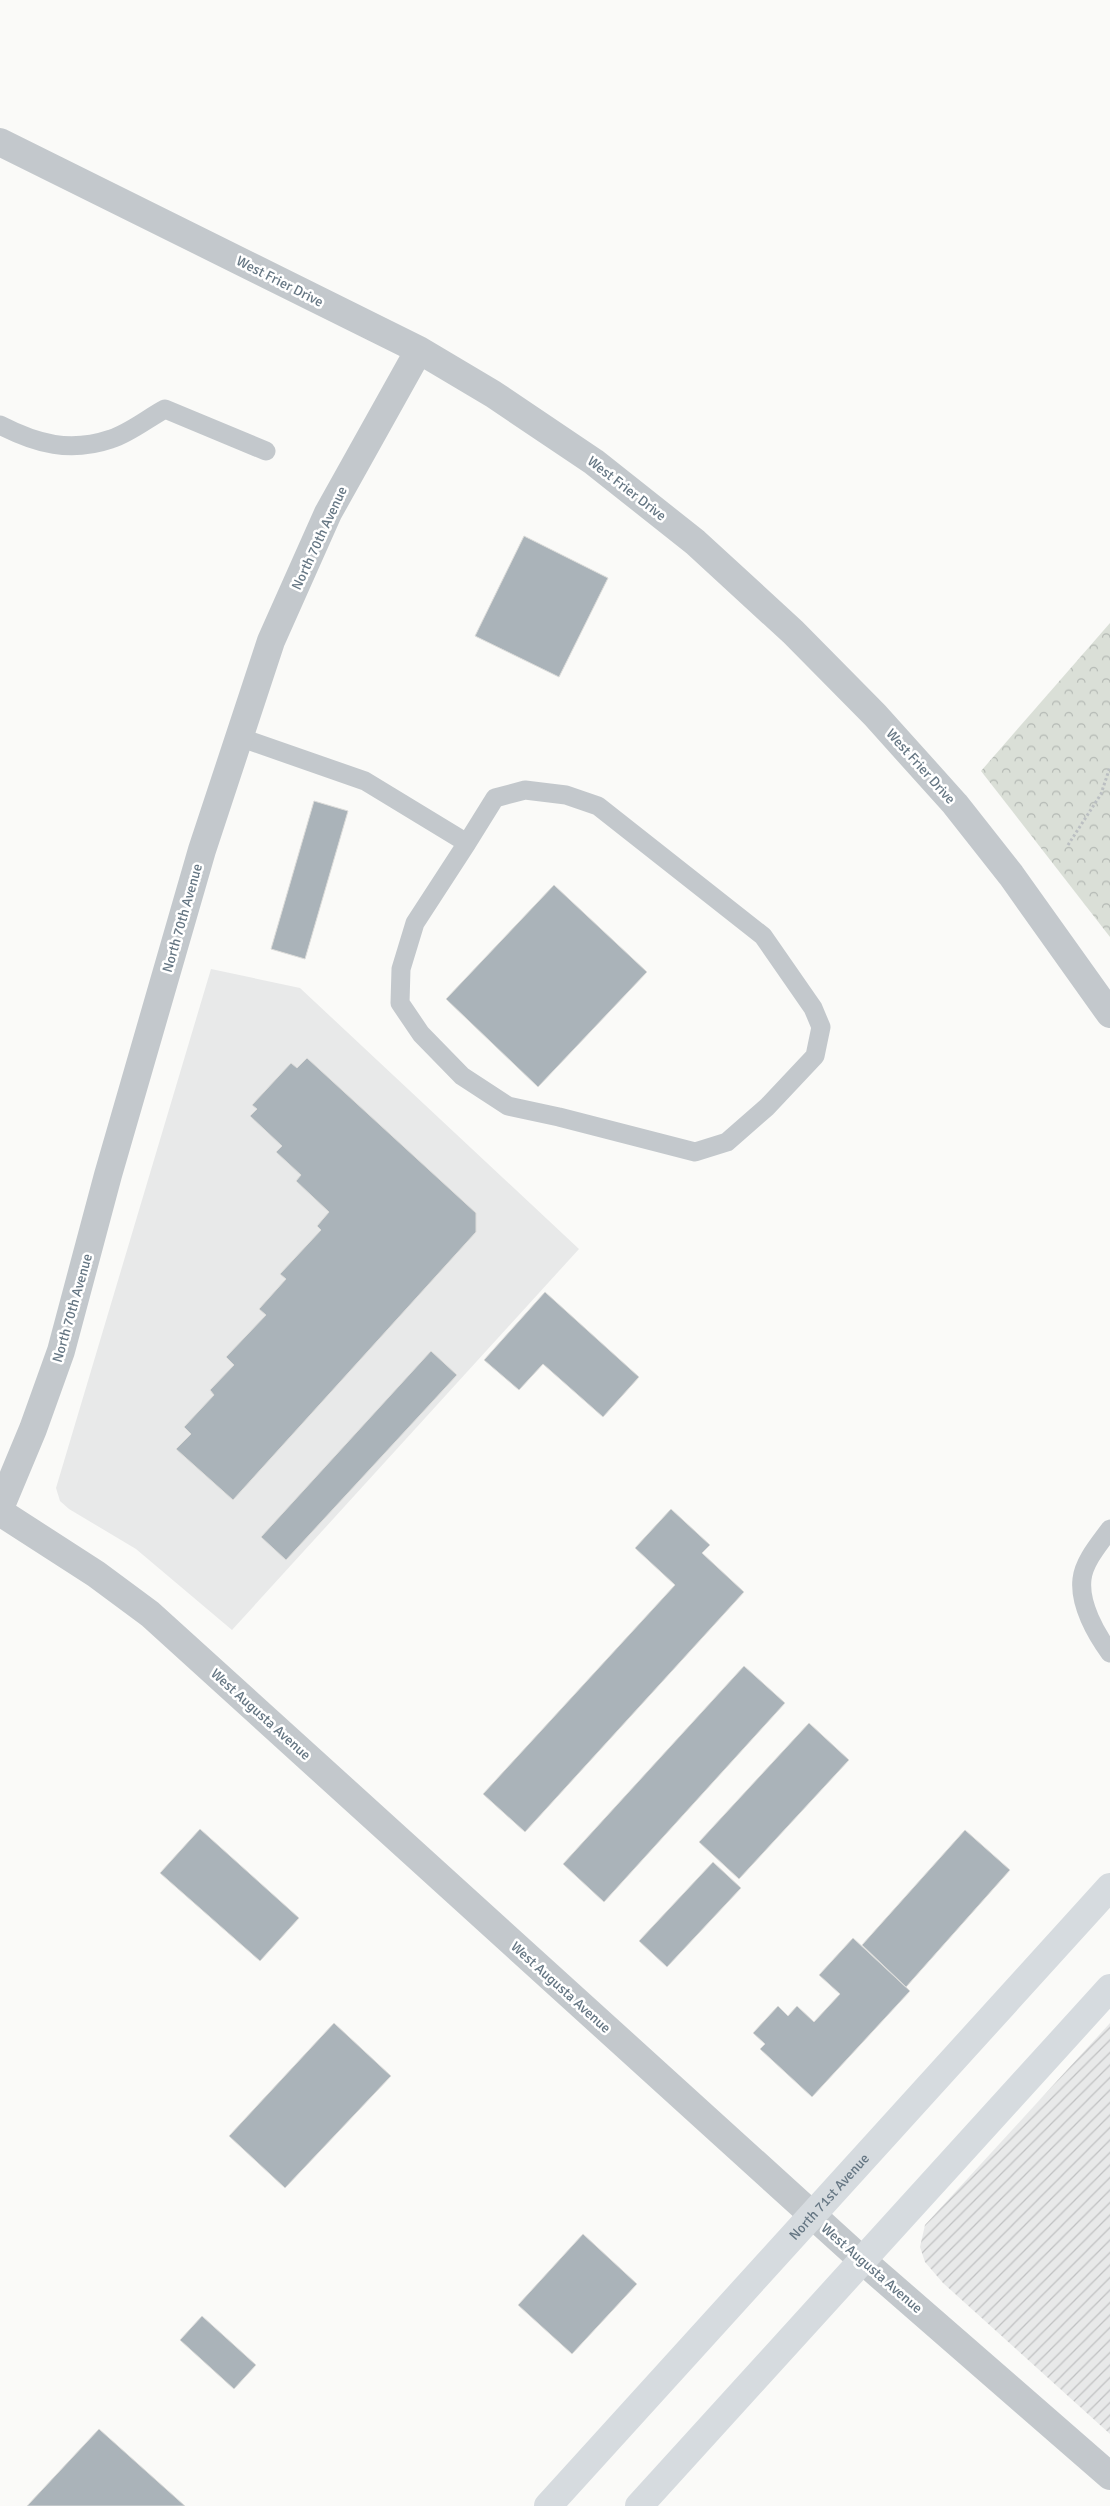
<svg xmlns="http://www.w3.org/2000/svg" width="1110" height="2506" font-family="Signika,sans-serif">
	<style>
		.built { fill: #e8e9e9 }
		.industrial { fill: url(#industrial-furrows) }
		.park { fill: url(#park-crowns) }
		.building { fill: #aab3b9; stroke: #dcdcda }
		.lines { fill: none; stroke-linecap: round; stroke-linejoin: round }
		.path { stroke: #bbbfc2; stroke-width: 3; stroke-dasharray: 2.5 2.5; stroke-linecap: butt }
		.lane { stroke: #c3c8cc; stroke-width: 19 }
		.street { stroke: #c3c8cc; stroke-width: 28 }
		.secondary { stroke: #d6dbdf; stroke-width: 28 }
		.labels { text-anchor: middle; stroke-width: 5; stroke-linejoin: round; paint-order: stroke }
		.street-label { font-size: 14px; fill: #657683; stroke: #fff }
	</style>
	<defs>
		<pattern id="industrial-furrows" width="10" height="10" patternUnits="userSpaceOnUse" patternTransform="scale(1.25)"><rect width="10" height="10" fill="#e8e9e9"/><path d="M-1 1l2-2M0 10L10 0M9 11l2-2" fill="none" stroke="#c0c1c2"/></pattern>
		<pattern id="park-crowns" width="20" height="18" patternUnits="userSpaceOnUse" patternTransform="scale(1.25)"><rect width="20" height="18" fill="#dadfd7"/><path d="M2 6a3 3 0 1 1 6 0M12 15a3 3 0 1 1 6 0" fill="none" stroke="#b4b9b4"/></pattern>
	</defs>
	<rect width="100%" height="100%" fill="#fafaf8"/>
	<path class="built" d="M211,969L300,988L579,1249L232,1630L136,1549L69,1509L60,1501L56,1488Z"/>
	<path class="industrial" d="M1110,2023V2434L943,2283L925,2262L920,2247L925,2225Z"/>
	<path class="park" d="M1110,623V937L981,771Z"/>
	<path class="building" d="M524,536L608,578L559,677L475,636Z
		M314,801L348,811L305,959L271,949Z
		M554,885L647,972L538,1087L446,999Z
		M307,1058L476,1213V1232L233,1500L176,1449L191,1434L184,1427L214,1395L210,1390L234,1365L226,1357L266,1315L259,1309L286,1279L280,1274L321,1230L317,1226L329,1212L296,1181L301,1175L276,1152L282,1146L250,1116L257,1109L252,1105L291,1063L297,1068Z
		M545,1292L639,1377L603,1417L543,1364L519,1390L484,1360Z
		M431,1351L457,1375L286,1560L261,1537Z
		M671,1509L710,1545L702,1553L744,1592L525,1832L483,1794L675,1585L635,1548Z
		M744,1666L785,1703L604,1902L563,1864Z
		M809,1723L849,1760L739,1879L699,1842Z
		M200,1829L299,1918L260,1961L160,1873Z
		M965,1830L1010,1870L906,1987L862,1945Z
		M713,1862L741,1888L667,1967L639,1941Z
		M853,1938L910,1991L812,2097L760,2049L765,2044L753,2033L778,2006L788,2016L797,2006L814,2022L840,1994L819,1975Z
		M334,2023L391,2076L285,2188L229,2136Z
		M583,2234L637,2284L572,2354L518,2305Z
		M202,2316L256,2365L234,2389L180,2340Z
		M99,2429L185,2506H27Z"/>
	<g class="lines">
		<path class="path" d="M1068,845L1101,794L1110,767"/>
		<path class="lane" d="M0,425C37,444 70,453 111,439C130,433 148,418 165,409L266,451
			M239,737L365,781L467,843L415,923L401,969L400,1003L421,1034L462,1076L508,1106L559,1117L695,1152L727,1142L767,1107L815,1056L821,1027L813,1008L763,936L598,806L566,795L525,790L495,798L467,843
			M1110,1529C1100,1543 1084,1561 1082,1579C1079,1604 1096,1634 1110,1653"/>
		<path class="street" d="M0,142L419,350L493,394L594,462L695,542L793,632L875,715L955,804L1011,875L1110,1014
			M0,1508L33,1429L61,1351L108,1175L202,850L271,641L328,513L419,350
			M0,1512L96,1574L150,1614L862,2260L1110,2476"/>
		<g class="secondary">
			<path id="s1" d="M548,2506L1110,1887"/>
			<path d="M639,2506L1110,1988"/>
		</g>
	</g>
	<g class="labels">
		<g class="street-label">
			<text transform="translate(280 281) rotate(27)" y="5">West Frier Drive</text>
			<text transform="translate(627 488) rotate(38)" y="5">West Frier Drive</text>
			<text transform="translate(319 538) rotate(-65)" y="5">North 70th Avenue</text>
			<text transform="translate(921 766) rotate(48)" y="5">West Frier Drive</text>
			<text transform="translate(182 918) rotate(-74)" y="5">North 70th Avenue</text>
			<text transform="translate(72 1308) rotate(-74)" y="5">North 70th Avenue</text>
			<text transform="translate(261 1714) rotate(42)" y="5">West Augusta Avenue</text>
			<text transform="translate(561 1987) rotate(42)" y="5">West Augusta Avenue</text>
			<text dy="5" stroke="none"><textPath href="#s1" startOffset="418">North 71st Avenue</textPath></text>
			<text transform="translate(872 2268) rotate(41)" y="5">West Augusta Avenue</text>
		</g>
	</g>
</svg>
